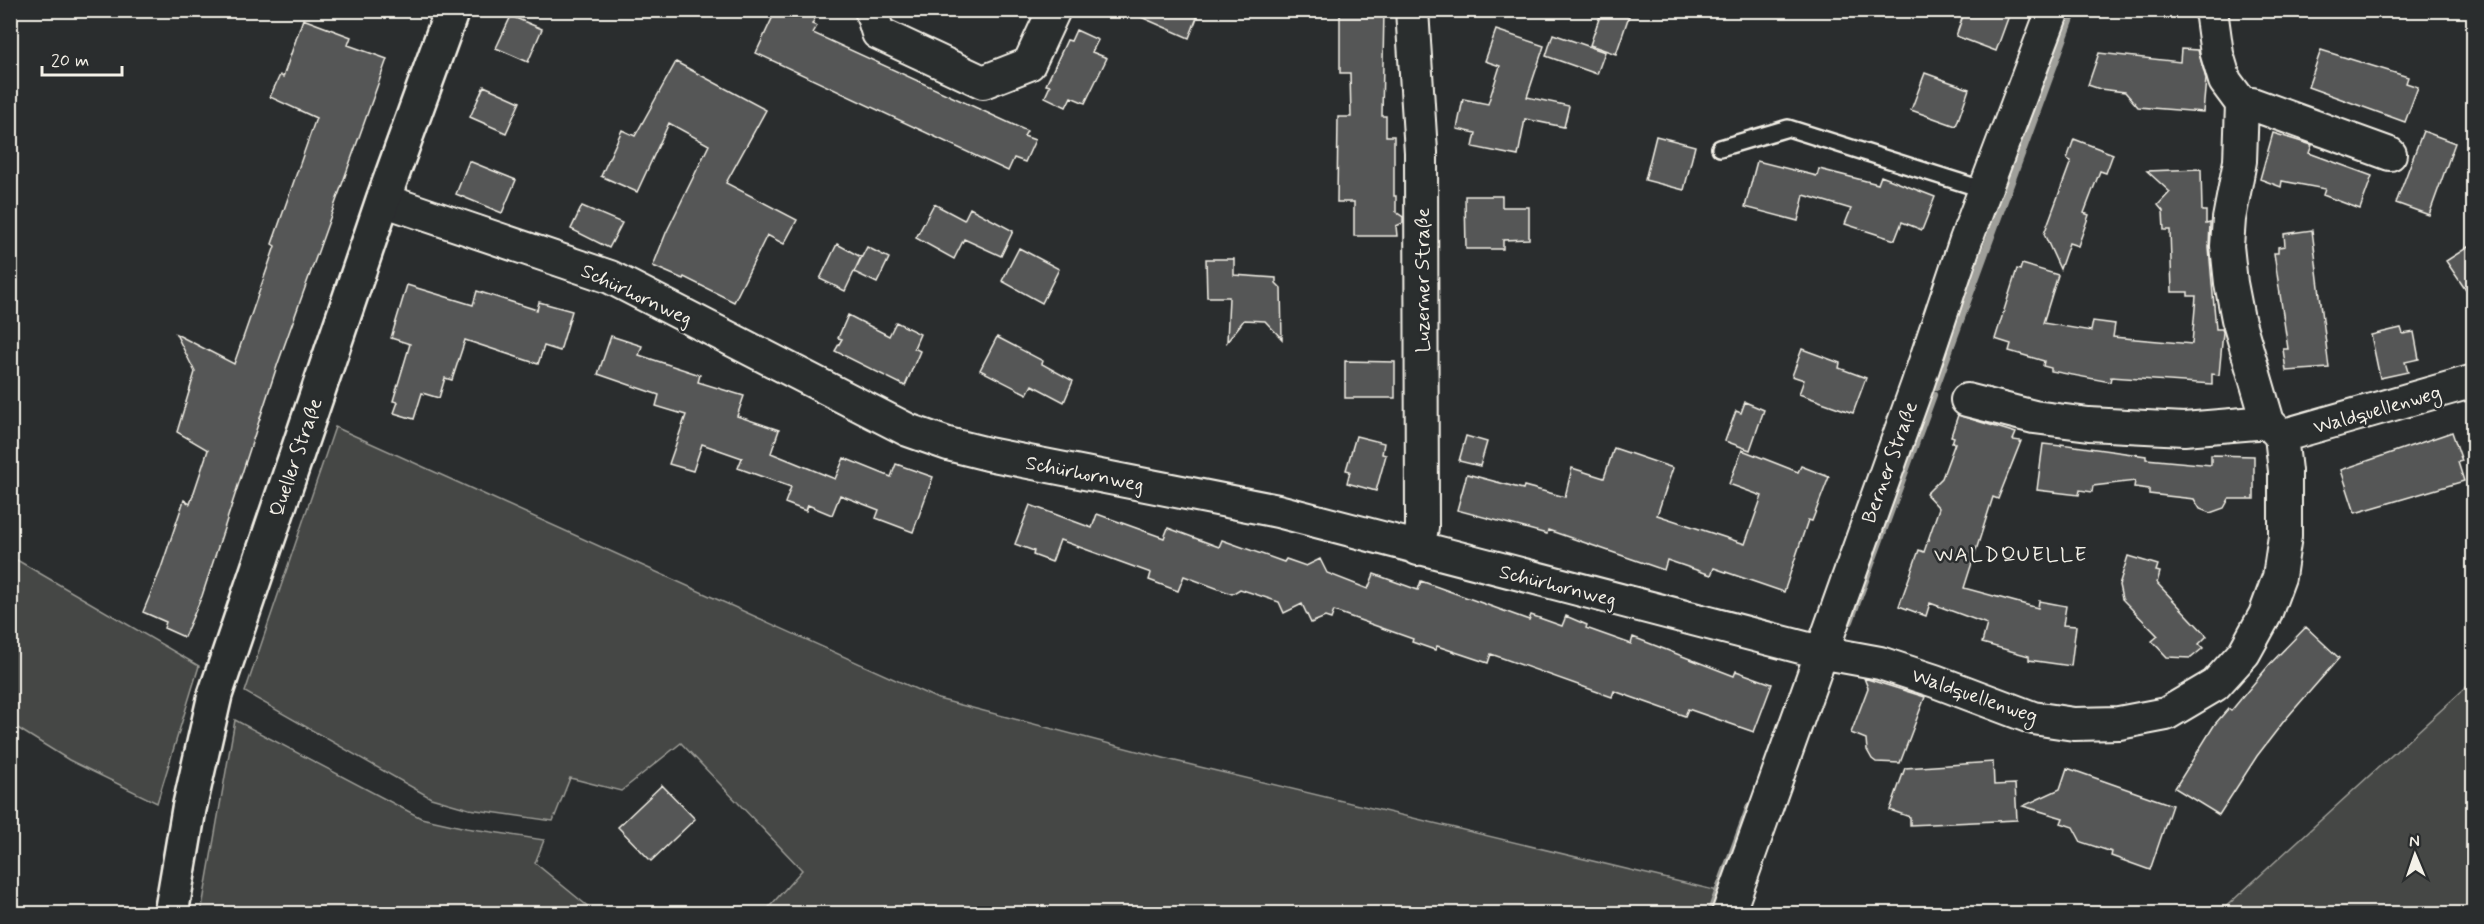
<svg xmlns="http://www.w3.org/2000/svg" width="2484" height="924" font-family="Mynerve,sans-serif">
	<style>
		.green { fill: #444645; stroke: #9c9c96; stroke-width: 1.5 }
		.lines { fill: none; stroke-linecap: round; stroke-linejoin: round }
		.stream { stroke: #9f9f9a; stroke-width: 8 }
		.building { fill: #555756; stroke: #f4f1e8; stroke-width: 1.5 }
		.lane-casing { stroke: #f4f1e8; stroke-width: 20 }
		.street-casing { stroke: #f4f1e8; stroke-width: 36 }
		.secondary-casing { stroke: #f4f1e8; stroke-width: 38 }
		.lane { stroke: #2a2d2e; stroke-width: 15 }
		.street { stroke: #2a2d2e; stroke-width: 32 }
		.secondary { stroke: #2a2d2e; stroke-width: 33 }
		.labels { text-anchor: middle; stroke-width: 5; stroke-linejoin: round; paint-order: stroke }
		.street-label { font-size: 20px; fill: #f4f1e8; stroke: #2a2d2e }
		.neighbourhood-label { font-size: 21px; letter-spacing: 1.5px; fill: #f4f1e8; stroke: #2a2d2e }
	</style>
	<rect width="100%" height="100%" fill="#2a2d2e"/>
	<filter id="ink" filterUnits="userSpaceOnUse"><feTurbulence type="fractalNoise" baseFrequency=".0167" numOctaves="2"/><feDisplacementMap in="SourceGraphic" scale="12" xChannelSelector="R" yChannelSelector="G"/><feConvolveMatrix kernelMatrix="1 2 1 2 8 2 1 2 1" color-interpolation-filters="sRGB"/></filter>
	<g filter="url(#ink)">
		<path class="green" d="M335,427L938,699L1175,761L1718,891L1709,914L764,913L802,870L681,743L621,791L570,778L553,821L469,809L431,798L245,692Z
			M10,556L199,666L157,803L69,760L11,724Z
			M2473,681V913H2219Z
			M235,720L421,818L466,828L544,840L535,863L596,913H201Z"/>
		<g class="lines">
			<path class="stream" d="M1936,386L2074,10
				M1850,621L1933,395
				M1710,914L1750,806"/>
		</g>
		<path class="building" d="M776,10H819L812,24L817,26L813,33L1027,131L1024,136L1035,140L1025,162L1014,158L1008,171L756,53Z
			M1125,10H1200L1189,38Z
			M1340,10H1384L1382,116H1386V136H1394V196H1396V212L1403,217V223L1396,226L1397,236H1354V202H1337L1338,117H1351L1350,73H1340Z
			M1602,10H1631L1616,54L1590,45Z
			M1965,10H2011L1996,51L1956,36Z
			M511,16L542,29L528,62L496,48Z
			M303,19L351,37L348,45L387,59L277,366L202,596L184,637L164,628L166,622L143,612L160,571L184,500L190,504L208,450L177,432L195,372L176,334L234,364L275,246L272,244L316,118L270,97L280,75L283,77Z
			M1076,30L1098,40L1092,52L1107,58L1085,103L1071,97L1066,107L1045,97L1050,86L1046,85L1067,40L1071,41Z
			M1496,30L1544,46L1527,97L1569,106L1564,127L1525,119L1518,156L1473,147L1476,133L1457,129L1463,99L1488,104L1500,66L1485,61Z
			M1553,34L1605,52L1597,74L1546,56Z
			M2181,49L2198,50L2206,79L2203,112L2138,107L2125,92L2100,89L2088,85L2099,53L2180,62Z
			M2321,50L2408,77L2406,83L2418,87L2405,122L2308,87Z
			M676,62L766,110L726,183L797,220L784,244L767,235L734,302L684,277L683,279L653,266L666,233L709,145L669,123L637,192L601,176L622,130L635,136Z
			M1925,73L1969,89L1956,126L1911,110Z
			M484,86L520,102L506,133L470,117Z
			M2423,131L2455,143L2429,215L2396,203Z
			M2273,133L2312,145L2309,153L2372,176L2360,209L2323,195L2325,189L2282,181L2281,187L2260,179Z
			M1656,136L1695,146L1684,190L1645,180Z
			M2074,139L2113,154L2106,173L2100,171L2084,213L2089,215L2078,246L2069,243L2060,269L2044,234L2071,161L2067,159Z
			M469,161L516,180L502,213L456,194Z
			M1757,161L1817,176L1819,169L1878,184L1881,176L1935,197L1922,230L1902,222L1895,240L1845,224L1851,209L1804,195L1798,221L1745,207Z
			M2201,169L2202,211H2206V224L2210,223L2209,248L2216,329H2222L2223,332L2219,375L2212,374V384L2111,377L2110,382L2051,371V368L2043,366L2044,361L2009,351L2011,344L1995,339L2017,269L2020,270L2022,264L2058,275L2043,323L2091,331L2093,321L2115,324L2113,337L2192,344L2196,296H2188V292H2172L2170,230H2164L2163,211L2158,205L2170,192L2147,171Z
			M1465,196H1502V207H1529V239L1503,240V249H1466Z
			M934,204L964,220L970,208L1013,231L1001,256L964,239L954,259L916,238Z
			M582,206L622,223L609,248L571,229Z
			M2312,230L2329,368L2286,371L2283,349H2288L2274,253H2278V247L2285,246L2284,234Z
			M2474,243V302L2446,261Z
			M837,244L861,257L845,291L820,279Z
			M867,247L889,258L877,283L854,272Z
			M1019,248L1059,269L1042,303L1002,281Z
			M1206,259H1234V275L1276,278V283L1281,288L1282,339L1265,321L1244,320L1227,342L1229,297H1207Z
			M407,285L473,305L477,291L537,310L539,302L572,311L560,351L544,346L538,364L465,340L452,380L445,378L439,398L422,393L414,419L394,413L398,402L393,401L410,344L391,338Z
			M848,315L889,336L896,322L920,334L914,348L920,351L905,386L835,351L842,339L838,338Z
			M2401,328L2403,334L2414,332L2419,359L2405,362L2408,372L2380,378L2371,335Z
			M611,336L642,346L639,355L700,375L698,382L744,396L737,416L779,430L771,453L835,479L844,458L891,477L896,464L933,477L913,532L876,518L879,510L840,495L832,515L808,505L806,511L785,503L791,487L738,468L742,458L702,444L693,471L669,464L686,415L656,406L659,395L598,374Z
			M997,337L1043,361L1042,364L1073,381L1064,402L1032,385L1027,394L980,370Z
			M1802,349L1840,363L1839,368L1866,378L1853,413L1799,394L1804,380L1792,376Z
			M1345,361L1395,362V398H1345Z
			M1745,402L1764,410L1750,450L1725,441L1736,411L1741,413Z
			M1958,415L2016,433L2013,440L2021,441L1998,499L1993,497L1964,588L2038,608L2039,601L2066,606L2063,625L2076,626L2071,666L2029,660V656L1982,643L1987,624L1930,603L1926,616L1899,606L1919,550L1924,552L1939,508L1926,494L1942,478L1955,443H1952L1954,437L1951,436Z
			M2452,432L2462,461L2458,462L2464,481L2355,513L2341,470Z
			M1356,436L1384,443L1382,454L1386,455L1376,491L1347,483L1350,471L1346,470Z
			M1466,436L1487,442L1480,466L1459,461Z
			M2043,444L2061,446V444L2146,456V459L2211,465V455L2254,456V499H2229L2224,508L2210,513L2200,509L2194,499L2149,494V489L2134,487L2135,481L2093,486L2092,492L2080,490L2079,495L2037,490Z
			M1614,448L1673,468L1657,515L1745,544L1762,496L1729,484L1742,450L1798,472L1801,466L1829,477L1812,521L1808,520L1784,592L1714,568L1711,575L1667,560L1664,570L1548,530L1547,534L1457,510L1467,474L1523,489L1524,486L1565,497L1572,468L1604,478Z
			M1030,505L1092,528L1097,514L1164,538L1168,528L1219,547L1222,540L1284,562L1286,559L1306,566L1320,559L1327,573L1368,589L1374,574L1418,590L1421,581L1529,620L1531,615L1562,626L1566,616L1587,625L1586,628L1631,644L1633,637L1734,676L1736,671L1772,684L1754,732L1688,709L1685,716L1614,691L1612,697L1491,654L1488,663L1437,646L1435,650L1412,642L1413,639L1334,611L1331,619L1325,617L1311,623L1302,604L1284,613L1279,602L1240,589L1232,594L1184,576L1178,591L1149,580L1151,573L1060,540L1052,562L1033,555L1034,551L1015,544Z
			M2128,556L2158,565L2156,571L2160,572L2157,583L2207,636L2199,644L2203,648L2191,658L2167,657L2152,641L2158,636L2122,599L2119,585Z
			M2306,627L2339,658L2284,721L2257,756L2219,815L2175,788L2215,724L2228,709L2231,711L2270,664Z
			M1864,678L1925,697L1900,763L1876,762L1872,759L1867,750L1866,739L1851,733L1868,688Z
			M1993,762L1994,785L2015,784L2017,820L1910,825V817L1890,810L1905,768Z
			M2067,768L2172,805L2150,870L2111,856L2112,852L2081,842L2073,827L2061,823L2063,818L2023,806L2060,789Z
			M662,785L695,819L651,861L618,827Z"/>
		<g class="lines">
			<defs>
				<path id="lane" d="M1720,148L1788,128L1985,190"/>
				<path id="street" d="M871,10L878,33L983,82L1029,64L1054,10
					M1412,10L1421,152L1422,527L1418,549
					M2242,104H2252L2390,154
					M383,200L610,277L908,430L948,444L988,454L1278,511L1820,652L1880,663L1935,681L2033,718L2074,724L2119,723L2166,714L2215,685L2244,653L2265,615L2279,577L2285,536V471L2281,436L2268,422L2238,319L2231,283L2227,246L2229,219L2240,161L2242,104L2225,81L2217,54L2211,10
					M1967,400L2034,417L2089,424L2184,429L2268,422
					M2281,436L2474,381
					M1728,914L1917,386L1966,240L2053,10"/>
				<path id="secondary" d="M171,914L189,809L215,695L383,200L452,10"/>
			</defs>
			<use href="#lane" class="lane-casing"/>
			<use href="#street" class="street-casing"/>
			<use href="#secondary" class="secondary-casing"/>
			<use href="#lane" class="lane"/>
			<use href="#street" class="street"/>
			<use href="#secondary" class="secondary"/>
		</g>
	</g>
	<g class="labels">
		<g class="street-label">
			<text transform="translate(1422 280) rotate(-90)" y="7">Luzerner Straße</text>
			<text transform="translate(637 294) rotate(25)" y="7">Schürhornweg</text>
			<text transform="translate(2377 409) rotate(-16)" y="7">Waldquellenweg</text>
			<text transform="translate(295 457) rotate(-71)" y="7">Queller Straße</text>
			<text transform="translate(1889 462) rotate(-70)" y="7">Berner Straße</text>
			<text transform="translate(1085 473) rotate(11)" y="7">Schürhornweg</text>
			<text transform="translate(1558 585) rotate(14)" y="7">Schürhornweg</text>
			<text transform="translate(1975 695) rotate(19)" y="7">Waldquellenweg</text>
		</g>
		<g class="neighbourhood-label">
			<text x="2011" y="561">WALDQUELLE</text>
		</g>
	</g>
	<rect width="2484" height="924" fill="none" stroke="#2a2d2e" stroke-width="36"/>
	<rect x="18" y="18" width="2448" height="888" fill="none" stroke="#f4f1e8" stroke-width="2" filter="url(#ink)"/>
	<g transform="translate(2415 855) rotate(358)" stroke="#2a2d2e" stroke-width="4.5" paint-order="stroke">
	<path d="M0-4.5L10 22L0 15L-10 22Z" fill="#f4f1e8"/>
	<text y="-9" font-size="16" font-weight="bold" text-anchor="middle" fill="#f4f1e8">N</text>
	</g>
	<path d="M42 66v9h80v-9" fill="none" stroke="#f4f1e8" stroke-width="3"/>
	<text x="51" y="66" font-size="18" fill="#f4f1e8" stroke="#2a2d2e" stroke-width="4.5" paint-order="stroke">20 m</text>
</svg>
